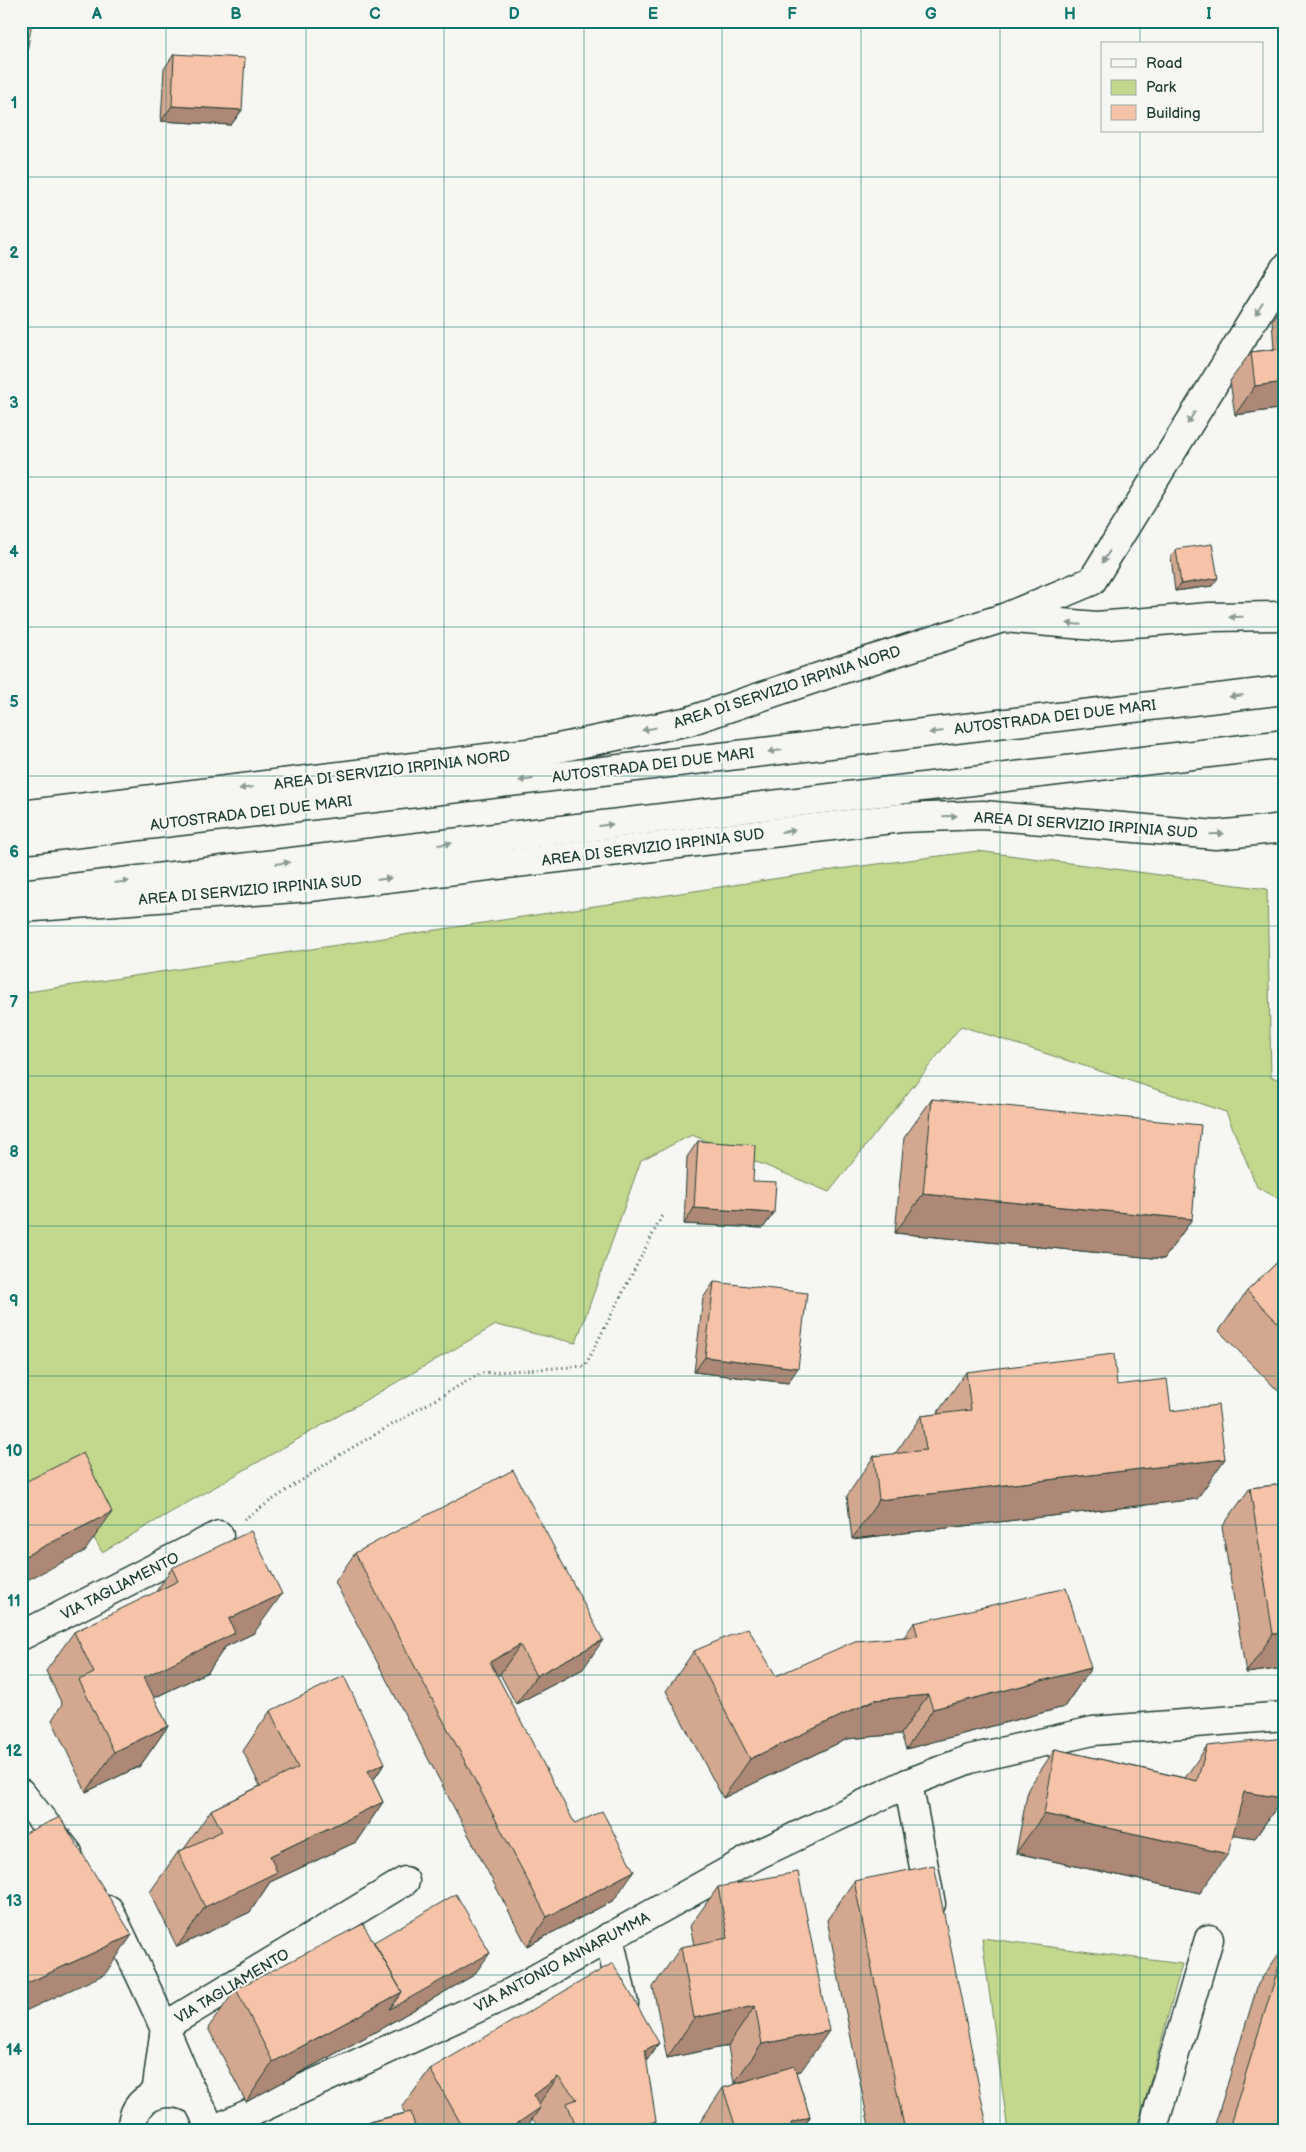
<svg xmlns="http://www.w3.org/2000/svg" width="1306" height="2152" font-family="'Balsamiq Sans',sans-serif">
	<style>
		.green { fill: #c3d78d; stroke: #718a60 }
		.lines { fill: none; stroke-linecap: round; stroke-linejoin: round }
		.minor-casing { stroke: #1f3d34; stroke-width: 31 }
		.major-casing { stroke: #1f3d34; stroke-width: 31 }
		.highway-casing { stroke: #1f3d34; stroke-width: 31 }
		.path { stroke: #1f3d34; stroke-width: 3; stroke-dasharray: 1 4; stroke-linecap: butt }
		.minor { stroke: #f6f6f2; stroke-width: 28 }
		.major { stroke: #f6f6f2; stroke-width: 28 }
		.highway { stroke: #f6f6f2; stroke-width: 28 }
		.wall { fill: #d4a890; stroke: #1f3d34 }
		.shaded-wall { fill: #ad8876; stroke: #1f3d34 }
		.building { fill: #f7c3a8; stroke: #1f3d34 }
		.oneway { fill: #8a9a93 }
		.grid { fill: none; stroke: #0f766e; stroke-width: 1; stroke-opacity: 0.55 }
		.labels { text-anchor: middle; stroke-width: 4; stroke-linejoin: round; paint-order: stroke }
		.street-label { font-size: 15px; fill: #1f3d34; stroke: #f6f6f2 }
		.neatline { fill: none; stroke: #0f766e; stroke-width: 2 }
		.grid-label { font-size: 16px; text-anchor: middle; font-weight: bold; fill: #0f766e }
	</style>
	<rect width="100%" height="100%" fill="#f6f6f2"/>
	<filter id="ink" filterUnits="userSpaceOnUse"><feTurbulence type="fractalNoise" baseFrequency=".02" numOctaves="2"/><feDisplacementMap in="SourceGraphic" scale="10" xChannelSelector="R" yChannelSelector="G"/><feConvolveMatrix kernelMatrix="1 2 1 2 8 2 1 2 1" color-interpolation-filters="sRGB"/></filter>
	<g filter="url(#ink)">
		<path class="green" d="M978,851L1267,889L1271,1077L1285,1081V1202L1257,1187L1226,1112L961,1026L829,1192L692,1135L641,1160L576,1343L496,1325L102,1552L56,1472L21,1491V993L839,869Z
			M982,1938L1182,1964L1137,2131H1008Z"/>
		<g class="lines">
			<defs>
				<path id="minor" d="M1006,617L1092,581L1285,268
					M21,815L544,751L689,721L840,670L1003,618L1096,626L1210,617L1285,616
					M21,908L310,887L901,818L983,815L1216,835L1285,828
					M21,1636L219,1535
					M908,1783L931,1904
					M609,1937L624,2004
					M165,2026L405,1881
					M1152,2131L1209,1939"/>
				<path id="major" d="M21,1793L68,1853
					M109,1910C137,1968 165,2026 189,2086C197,2103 206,2112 209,2131
					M156,2094L165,2027
					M132,2131C130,2094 168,2085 195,2100
					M211,2131L510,1993L759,1854L908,1783L970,1759L1093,1731L1285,1716"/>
				<path id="highway" d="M21,840L1285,690
					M21,894L1285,744"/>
			</defs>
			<use href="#minor" class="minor-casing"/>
			<use href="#major" class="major-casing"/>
			<use href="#highway" class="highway-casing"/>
			<path class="path" d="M244,1519L338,1456L481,1373L585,1366L662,1216"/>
			<use href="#minor" class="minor"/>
			<use href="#major" class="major"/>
			<use href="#highway" class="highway"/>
		</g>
		<path class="wall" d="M174,54L242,110L231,125L161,121L164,69Z
			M1277,312H1285V459L1278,409L1235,415L1230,381L1251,352L1274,349L1272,320Z
			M1176,549L1212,586L1175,591L1171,557Z
			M932,1099L1192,1219L1164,1259L895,1233L904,1138Z
			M698,1141L753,1181L774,1213L763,1228L684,1224L687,1157Z
			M1285,1255V1398L1219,1331L1247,1291Z
			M714,1282L788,1383L694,1372L703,1298Z
			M966,1372L1117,1385L1171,1411L1197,1499L852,1539L847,1496L874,1456L895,1454L921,1416L938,1414V1412Z
			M1285,1484V1668L1246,1673L1222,1527L1250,1488Z
			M355,1553L583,1669L516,1704L500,1674L497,1676L614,1900L527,1946L335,1582Z
			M172,1568L254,1633L225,1647L208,1672L154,1698L168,1726L140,1766L86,1792L52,1720L62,1704L46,1671L74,1632L155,1593Z
			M914,1623L1091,1668L1064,1707L906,1749L901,1734L847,1739L723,1798L666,1691L694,1651L776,1676L904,1637Z
			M270,1711L385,1763L373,1781L383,1802L356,1842L270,1882L250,1912L177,1947L150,1892L178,1852L184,1849L211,1810L260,1786L243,1751Z
			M1207,1746L1283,1798L1255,1838L1233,1834L1200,1893L1016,1853L1028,1789L1055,1749L1185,1778Z
			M854,1881L988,2131H870L827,1920Z
			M718,1887L801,2071L796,2072L810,2117L801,2131H697L696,2128L723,2088L747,2081L734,2083L728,2046L667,2058L653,1987L681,1947L694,1945L690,1926Z
			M374,1942L474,1975L375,2032L246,2102L208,2028L236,1989Z
			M1285,1945V2131H1213L1258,1984Z
			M646,2061L650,2131H543L532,2119L524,2131H332L405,2113L402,2108L430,2069Z"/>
		<path class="shaded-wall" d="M172,106L242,110L231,125L161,121Z
			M1285,382V399L1278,409L1235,415L1255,386Z
			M1218,578L1212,586L1175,591L1181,584Z
			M923,1194L1192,1219L1164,1259L895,1233Z
			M694,1208L774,1213L763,1228L684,1224Z
			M705,1357L798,1368L788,1383L694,1372Z
			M1225,1459L1197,1499L852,1539L879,1500Z
			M112,1512L85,1551L21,1583V1558Z
			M282,1594L254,1633L225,1647L208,1672L116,1716L144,1677L229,1619Z
			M1285,1633V1668L1246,1673L1273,1634Z
			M603,1640L583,1669L516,1704L536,1676Z
			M520,1645L500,1674L469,1690L490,1662Z
			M1091,1668L1064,1707L906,1749L933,1709Z
			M928,1695L901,1734L847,1739L723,1798L750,1759L874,1700Z
			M168,1726L140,1766L86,1792L114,1752Z
			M385,1763L358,1802L368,1771Z
			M1244,1792L1283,1798L1255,1838L1217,1832Z
			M383,1802L356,1842L270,1882L250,1912L177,1947L205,1907L270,1856Z
			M1044,1814L1228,1854L1200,1893L1016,1853Z
			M634,1871L614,1900L527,1946L547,1917Z
			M132,1935L105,1974L21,2013V1986Z
			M490,1953L474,1975L375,2032L246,2102L273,2062L402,1992Z
			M755,2006L728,2046L667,2058L694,2018Z
			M829,2031L801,2071L734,2083L762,2044Z
			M659,2043L632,2082L645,2050Z
			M558,2077L533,2112L540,2108L524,2131H506L534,2095Z
			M810,2117L801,2131H785L791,2123Z
			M656,2121L650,2131H630Z"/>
		<path class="building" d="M21,21H32L24,71L21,70Z
			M174,54L245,58L242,110L172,106Z
			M1277,312H1285V348L1281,349Z
			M1285,348V382L1255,386L1251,352Z
			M1212,544L1218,578L1181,584L1176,549Z
			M932,1099L1201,1125L1192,1219L923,1194Z
			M698,1141L755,1145L753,1181L776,1182L774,1213L694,1208Z
			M1285,1255V1330L1247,1291Z
			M714,1282L807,1293L798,1368L705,1357Z
			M1114,1354L1117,1385L1167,1379L1171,1411L1218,1405L1225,1459L879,1500L874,1456L926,1450L921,1416L971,1410L966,1372Z
			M83,1453L112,1512L21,1558V1484Z
			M513,1470L603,1640L536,1676L520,1645L490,1662L575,1824L602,1811L634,1871L547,1917L355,1553Z
			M1285,1484V1633L1273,1634L1250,1488Z
			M251,1531L282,1594L229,1619L235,1633L144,1677L168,1726L114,1752L79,1680L94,1673L74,1632L178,1581L172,1568Z
			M1066,1588L1091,1668L933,1709L928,1695L874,1700L750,1759L694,1651L748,1628L776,1676L855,1641L918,1636L914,1623Z
			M344,1676L385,1763L368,1771L383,1802L270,1856L277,1872L205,1907L178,1852L222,1831L211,1810L298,1768L270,1711Z
			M1285,1738V1783L1283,1798L1244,1792L1228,1854L1044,1814L1055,1749L1197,1781L1207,1746Z
			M60,1817L132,1935L21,1986V1835Z
			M934,1865L988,2131H905L854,1881Z
			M798,1872L829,2031L762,2044L755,2006L694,2018L681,1947L728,1938L718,1887Z
			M456,1894L490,1953L390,2009L402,1992L374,1942Z
			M363,1924L402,1992L273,2062L236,1989Z
			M1285,1947V2131H1228Z
			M613,1963L659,2043L645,2050L656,2121L630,2131H578L567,2103L577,2099L558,2077L534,2095L540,2108L506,2131H465L430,2069Z
			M794,2066L810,2117L791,2123L793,2131H737L723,2088Z
			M411,2112L416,2131H332Z"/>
		<defs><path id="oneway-solid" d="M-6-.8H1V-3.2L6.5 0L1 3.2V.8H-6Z" transform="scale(1.25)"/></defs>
		<g class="oneway">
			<use href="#oneway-solid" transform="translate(1259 309) rotate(122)"/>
			<use href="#oneway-solid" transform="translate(1191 418) rotate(121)"/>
			<use href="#oneway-solid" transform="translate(1106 557) rotate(121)"/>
			<use href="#oneway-solid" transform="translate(1236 617) rotate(179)"/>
			<use href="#oneway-solid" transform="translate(1074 624) rotate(-175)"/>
			<use href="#oneway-solid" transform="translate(1236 696) rotate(173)"/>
			<use href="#oneway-solid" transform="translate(649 729) rotate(169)"/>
			<use href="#oneway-solid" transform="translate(936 732) rotate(173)"/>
			<use href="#oneway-solid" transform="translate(775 751) rotate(173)"/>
			<use href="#oneway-solid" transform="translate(526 780) rotate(173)"/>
			<use href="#oneway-solid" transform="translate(246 788) rotate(173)"/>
			<use href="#oneway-solid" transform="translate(950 816) rotate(-2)"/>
			<use href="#oneway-solid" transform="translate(606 825) rotate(-7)"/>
			<use href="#oneway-solid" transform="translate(788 831) rotate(-7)"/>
			<use href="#oneway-solid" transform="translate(1217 834) rotate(-1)"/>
			<use href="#oneway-solid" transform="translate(445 844) rotate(-7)"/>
			<use href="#oneway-solid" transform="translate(283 863) rotate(-7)"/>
			<use href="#oneway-solid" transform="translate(384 879) rotate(-7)"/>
			<use href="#oneway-solid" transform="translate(122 882) rotate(-7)"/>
		</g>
	</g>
	<path class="grid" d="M166,21V2131M306,21V2131M444,21V2131M584,21V2131M722,21V2131M861,21V2131M1000,21V2131M1140,21V44M1140,131V2131M21,177H1285M21,327H1285M21,477H1285M21,627H1285M21,776H1285M21,926H1285M21,1076H1285M21,1226H1285M21,1376H1285M21,1525H1285M21,1675H1285M21,1825H1285M21,1975H1285"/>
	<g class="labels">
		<g class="street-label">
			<text transform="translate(787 687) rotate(-18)" y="5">AREA DI SERVIZIO IRPINIA NORD</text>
			<text transform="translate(1055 717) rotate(-7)" y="5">AUTOSTRADA DEI DUE MARI</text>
			<text transform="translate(653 765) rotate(-7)" y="5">AUTOSTRADA DEI DUE MARI</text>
			<text transform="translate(392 770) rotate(-7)" y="5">AREA DI SERVIZIO IRPINIA NORD</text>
			<text transform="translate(251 813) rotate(-7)" y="5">AUTOSTRADA DEI DUE MARI</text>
			<text transform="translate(1086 825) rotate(4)" y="5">AREA DI SERVIZIO IRPINIA SUD</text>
			<text transform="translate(653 847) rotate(-7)" y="5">AREA DI SERVIZIO IRPINIA SUD</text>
			<text transform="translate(250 890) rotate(-5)" y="5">AREA DI SERVIZIO IRPINIA SUD</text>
			<text transform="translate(120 1586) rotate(-27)" y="5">VIA TAGLIAMENTO</text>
			<text transform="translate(562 1962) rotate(-28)" y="5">VIA ANTONIO ANNARUMMA</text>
			<text transform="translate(232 1986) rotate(-31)" y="5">VIA TAGLIAMENTO</text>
		</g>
	</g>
	<rect width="1306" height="2152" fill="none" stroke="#f6f6f2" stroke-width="55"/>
	<rect x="1101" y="42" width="162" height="90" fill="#f6f6f2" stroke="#a0aca6"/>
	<rect x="1111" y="59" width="25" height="8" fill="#f6f6f2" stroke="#a0aca6"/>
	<text x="1146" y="68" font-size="15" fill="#1f3d34">Road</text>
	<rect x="1111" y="80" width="25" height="15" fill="#c3d78d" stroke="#a0aca6"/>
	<text x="1146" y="92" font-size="15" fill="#1f3d34">Park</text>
	<rect x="1111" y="105" width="25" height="15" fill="#f7c3a8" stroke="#a0aca6"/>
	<text x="1146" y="118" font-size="15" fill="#1f3d34">Building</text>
	<rect x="28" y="28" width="1250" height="2096" class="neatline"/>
	<g class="grid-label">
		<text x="97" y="19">A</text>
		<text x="236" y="19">B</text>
		<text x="375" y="19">C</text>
		<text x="514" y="19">D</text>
		<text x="653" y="19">E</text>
		<text x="792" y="19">F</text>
		<text x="931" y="19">G</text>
		<text x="1070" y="19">H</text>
		<text x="1209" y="19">I</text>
		<text x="14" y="108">1</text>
		<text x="14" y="258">2</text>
		<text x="14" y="408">3</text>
		<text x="14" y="557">4</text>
		<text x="14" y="707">5</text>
		<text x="14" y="857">6</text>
		<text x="14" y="1007">7</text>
		<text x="14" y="1157">8</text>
		<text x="14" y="1306">9</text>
		<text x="14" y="1456">10</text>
		<text x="14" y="1606">11</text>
		<text x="14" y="1756">12</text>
		<text x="14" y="1906">13</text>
		<text x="14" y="2055">14</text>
	</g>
</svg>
